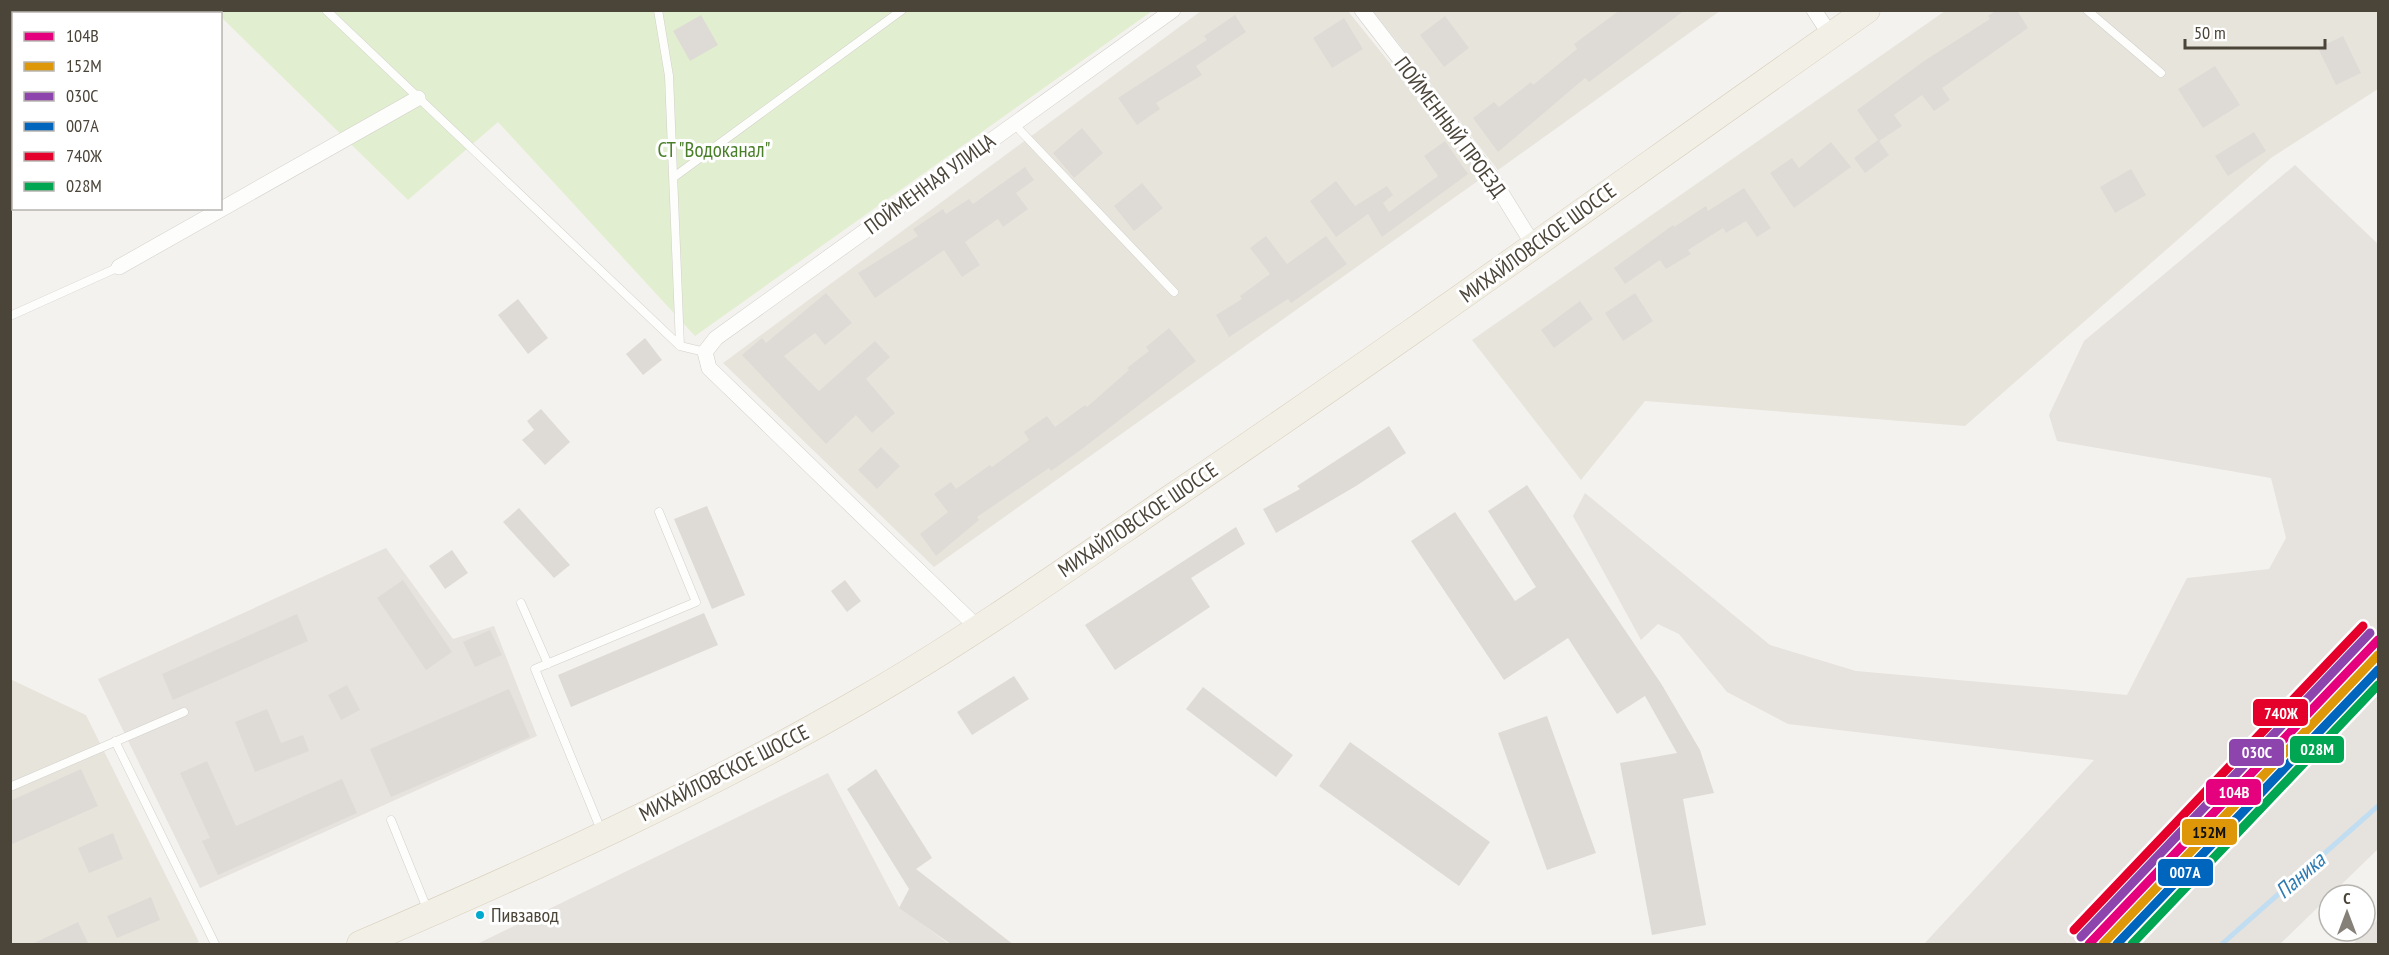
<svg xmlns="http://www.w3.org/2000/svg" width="2389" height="955" font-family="'PT Sans Narrow',sans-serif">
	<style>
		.residential { fill: #e7e4dc }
		.industrial { fill: #e6e2de }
		.green { fill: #e1eecf }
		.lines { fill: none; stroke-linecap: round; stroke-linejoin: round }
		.stream { stroke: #c0ddf1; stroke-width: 5 }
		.building { fill: #dedbd6 }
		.lane-casing { stroke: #d2d0cb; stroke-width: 9 }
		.street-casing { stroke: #d2d0cb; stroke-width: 16 }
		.primary-casing { stroke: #d6cebb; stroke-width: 27 }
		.lane { stroke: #fdfdfc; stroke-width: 8 }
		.street { stroke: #fdfdfc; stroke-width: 15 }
		.primary { stroke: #f2efe6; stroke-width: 26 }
		.rail-1-casing { stroke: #fff; stroke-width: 14 }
		.rail-2-casing { stroke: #fff; stroke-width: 14 }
		.rail-3-casing { stroke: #fff; stroke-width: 14 }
		.rail-4-casing { stroke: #fff; stroke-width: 14 }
		.rail-5-casing { stroke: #fff; stroke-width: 14 }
		.rail-6-casing { stroke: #fff; stroke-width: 14 }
		.rail-1 { stroke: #e5007d; stroke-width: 9 }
		.rail-2 { stroke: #dd9709; stroke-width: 9 }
		.rail-3 { stroke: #8e44ad; stroke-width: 9 }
		.rail-4 { stroke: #0065bd; stroke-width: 9 }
		.rail-5 { stroke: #e4002b; stroke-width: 9 }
		.rail-6 { stroke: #00a651; stroke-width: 9 }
		.bus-dot { fill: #00a9ce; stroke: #fff; stroke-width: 2 }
		.labels { text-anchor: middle; stroke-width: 6; stroke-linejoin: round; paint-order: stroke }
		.bus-label { font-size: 20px; fill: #4b4439; stroke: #fff; text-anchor: start }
		.street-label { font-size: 21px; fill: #4b4439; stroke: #fff }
		.park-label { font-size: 21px; fill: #4a7f2a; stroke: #fff }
		.water-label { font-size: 22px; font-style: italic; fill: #2e7ab2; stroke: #fff }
		.line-badge { stroke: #fff; stroke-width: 2 }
		.badge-label { font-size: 16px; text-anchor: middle; font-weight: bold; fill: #fff }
		.pale-badge-label { font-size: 16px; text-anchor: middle; font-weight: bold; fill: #111 }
	</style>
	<rect width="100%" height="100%" fill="#f4f2ee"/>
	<path class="residential" d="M1201,11H1348L1482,178L934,567L723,363Z
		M1373,11H1720L1498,170Z
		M1945,11H2378V89L2271,158L1965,426L1645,401L1581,480L1472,340Z
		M10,679L86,715L199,942L194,944H11Z"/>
	<path class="industrial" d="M2295,165L2378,244V849L2280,944H1924L2094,760L1788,724L1727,692L1679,634L1658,624L1641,640L1573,516L1585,493L1770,645L1856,671L2127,695L2187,578L2269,569L2286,538L2271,478L2057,441L2049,415L2084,341Z
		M386,548L453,639L494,626L537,736L200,888L98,679Z
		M828,773L899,907L949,944H477Z
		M2378,919V944H2353Z"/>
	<path class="green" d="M215,11H1152L695,336L498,122L408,200Z"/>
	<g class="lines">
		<path class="stream" d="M2222,944L2378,806"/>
	</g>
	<path class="building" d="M1620,10H1685L1589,82L1585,78L1498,152L1473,118L1494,102L1499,107L1531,82L1533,85L1577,49L1574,44Z
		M1997,10H2017L2028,28L1942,88L1950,100L1934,111L1922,95L1894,115L1902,126L1879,141L1889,155L1865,173L1854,158L1878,140L1857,110L1924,61L1990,19L1988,16Z
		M701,15L718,45L690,61L673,31Z
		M1235,15L1246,32L1196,66L1202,75L1156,103L1160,109L1137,125L1118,98L1207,40L1204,36Z
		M1445,16L1469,48L1444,67L1420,35Z
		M1344,18L1363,49L1332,68L1313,38Z
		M2343,36L2361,73L2336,85L2318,48Z
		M2215,66L2240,105L2203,128L2178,89Z
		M1082,128L1103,153L1074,178L1053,153Z
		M2254,132L2266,151L2228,176L2215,156Z
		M1445,141L1468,174L1382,237L1368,214L1336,237L1310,201L1336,181L1355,206L1387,186L1393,195L1383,203L1389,212L1438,176L1424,156Z
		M1831,142L1851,167L1794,208L1770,173L1792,158L1799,168Z
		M1025,167L1034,180L1016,193L1028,209L1003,227L998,219L965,242L980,265L962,277L944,250L875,298L858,273L918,236L913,229L943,209L946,214L969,199L973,204Z
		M2131,169L2146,195L2115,213L2100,187Z
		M1142,183L1163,208L1134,231L1114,206Z
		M1744,188L1771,228L1757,237L1746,221L1726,233L1723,228L1688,250L1691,254L1666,269L1660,260L1625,284L1614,268L1673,225L1674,227L1706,206L1708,211Z
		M1266,236L1287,264L1326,236L1347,264L1291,303L1288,299L1229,337L1216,315L1242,299L1240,296L1270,274L1250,248Z
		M826,293L852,323L825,345L815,333L784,356L819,391L875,341L890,357L866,379L895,413L872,433L856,415L826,444L742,355L762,338L766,343Z
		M1635,293L1653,321L1623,341L1605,313Z
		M518,299L548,338L528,354L498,315Z
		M1580,301L1593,319L1554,348L1541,330Z
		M1169,328L1196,361L1082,449L1051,471L1049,468L977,517L979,520L936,556L920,534L948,512L934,494L951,482L956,489L990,465L992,467L1029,440L1024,432L1047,416L1055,427L1085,405L1087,407L1129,370L1127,368L1149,351L1146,347Z
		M645,338L662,360L643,375L626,354Z
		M541,409L570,442L545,465L522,440L534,430L527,421Z
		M1389,426L1406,453L1356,486L1276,533L1263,509L1300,489L1297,486Z
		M881,447L900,466L877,489L858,470Z
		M1527,485L1662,685L1700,750L1714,793L1683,799L1706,925L1652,935L1620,763L1677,753L1645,696L1617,714L1568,638L1504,680L1411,541L1455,512L1515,601L1536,587L1488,511Z
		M707,506L745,595L712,609L674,519Z
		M519,508L570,565L554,578L503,522Z
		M1236,527L1245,544L1191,578L1210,607L1115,670L1085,625Z
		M452,550L468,573L445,589L429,566Z
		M403,580L452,652L426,670L377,598Z
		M845,580L861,601L847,612L831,591Z
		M704,613L718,645L571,707L558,675Z
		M297,614L308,641L173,700L162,674Z
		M490,630L502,655L475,667L463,642Z
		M1014,676L1029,699L972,735L957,712Z
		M347,685L360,710L341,720L328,695Z
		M1203,687L1293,755L1276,777L1186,709Z
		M509,689L530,737L391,797L370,749Z
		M267,709L281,743L303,735L309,751L255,772L235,722Z
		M1547,716L1596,853L1547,870L1498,733Z
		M1350,742L1490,842L1459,886L1319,786Z
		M207,761L236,826L342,779L357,813L218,875L202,841L210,838L180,773Z
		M81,769L98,806L10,845V801Z
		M876,769L932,858L916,869L1014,945H952L899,908L909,889L847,789Z
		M113,833L123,859L89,873L78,848Z
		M151,897L160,920L117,938L107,916Z
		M78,922L89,945H30Z"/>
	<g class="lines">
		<defs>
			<path id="lane" d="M326,10L680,346L705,352
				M658,10L669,76L680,346
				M2087,10L2161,73
				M10,83L14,81
				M1014,124L1174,292
				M674,177L902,10
				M10,197L14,196
				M10,316L119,267
				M521,603L548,664
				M115,741L215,944
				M10,787L184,712
				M391,820L428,911
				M601,830L535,669L696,602L659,512"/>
			<path id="street" d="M1362,10L1492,178L1534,246
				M1814,10L1831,36
				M119,267L418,98
				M978,628L709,368L705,352L716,338L1173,10"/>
			<path id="primary" d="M360,944C532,870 703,792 865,698C971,637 1071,566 1172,497C1406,339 1635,173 1867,10"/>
		</defs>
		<use href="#lane" class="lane-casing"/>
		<use href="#street" class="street-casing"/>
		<use href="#primary" class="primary-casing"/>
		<use href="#lane" class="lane"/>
		<use href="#street" class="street"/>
		<use href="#primary" class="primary"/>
		<defs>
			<path id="rail-1" d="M2089,944L2378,640"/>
			<path id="rail-2" d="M2103,944L2378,655"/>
			<path id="rail-3" d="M2081,937L2370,633"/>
			<path id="rail-4" d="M2117,944L2378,670"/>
			<path id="rail-5" d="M2074,930L2363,626"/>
			<path id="rail-6" d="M2132,944L2378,685"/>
		</defs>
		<use href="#rail-1" class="rail-1-casing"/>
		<use href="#rail-2" class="rail-2-casing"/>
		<use href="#rail-3" class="rail-3-casing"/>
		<use href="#rail-4" class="rail-4-casing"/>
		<use href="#rail-5" class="rail-5-casing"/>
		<use href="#rail-6" class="rail-6-casing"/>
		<use href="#rail-1" class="rail-1"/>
		<use href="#rail-2" class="rail-2"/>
		<use href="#rail-3" class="rail-3"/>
		<use href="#rail-4" class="rail-4"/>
		<use href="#rail-5" class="rail-5"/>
		<use href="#rail-6" class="rail-6"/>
	</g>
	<circle class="bus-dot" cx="480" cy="915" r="5"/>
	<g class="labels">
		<g class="bus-label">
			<text x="491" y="922">Пивзавод</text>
		</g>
		<g class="street-label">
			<text transform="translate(1450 127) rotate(53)" y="7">ПОЙМЕННЫЙ ПРОЕЗД</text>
			<text transform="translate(930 184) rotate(-36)" y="7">ПОЙМЕННАЯ УЛИЦА</text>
			<text transform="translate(1538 243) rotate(-36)" y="7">МИХАЙЛОВСКОЕ ШОССЕ</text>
			<text transform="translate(1138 520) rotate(-34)" y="7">МИХАЙЛОВСКОЕ ШОССЕ</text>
			<text transform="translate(724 773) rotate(-27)" y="7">МИХАЙЛОВСКОЕ ШОССЕ</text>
		</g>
		<g class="park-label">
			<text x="714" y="157">СТ "Водоканал"</text>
		</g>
		<g class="water-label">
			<text transform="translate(2300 875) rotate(-41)" y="8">Паника</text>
		</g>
	</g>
	<g class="line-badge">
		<rect x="2252" y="698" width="57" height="29" rx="6" fill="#e4002b"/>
		<rect x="2289" y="735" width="56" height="29" rx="6" fill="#00a651"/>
		<rect x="2228" y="738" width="57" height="29" rx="6" fill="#8e44ad"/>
		<rect x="2205" y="778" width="57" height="28" rx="6" fill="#e5007d"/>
		<rect x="2181" y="818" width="57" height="28" rx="6" fill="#dd9709"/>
		<rect x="2157" y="858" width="57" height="29" rx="6" fill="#0065bd"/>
	</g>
	<g class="badge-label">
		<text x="2281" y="719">740Ж</text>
		<text x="2317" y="755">028М</text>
		<text x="2257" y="758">030C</text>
		<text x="2234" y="798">104В</text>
		<text x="2185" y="878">007А</text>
	</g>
	<g class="pale-badge-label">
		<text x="2209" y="838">152М</text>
	</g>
	<rect width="2389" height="955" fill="none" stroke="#4b4439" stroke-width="24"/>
	<rect x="12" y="12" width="210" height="198" fill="#ffffff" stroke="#b7b4b0" stroke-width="1.5"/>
	<rect x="24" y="32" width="30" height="9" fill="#e5007d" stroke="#b7b4b0" stroke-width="1.5"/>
	<text x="66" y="42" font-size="18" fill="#4b4439">104В</text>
	<rect x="24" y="62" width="30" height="9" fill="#dd9709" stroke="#b7b4b0" stroke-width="1.5"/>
	<text x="66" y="72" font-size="18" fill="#4b4439">152М</text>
	<rect x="24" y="92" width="30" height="9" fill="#8e44ad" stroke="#b7b4b0" stroke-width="1.5"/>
	<text x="66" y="102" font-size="18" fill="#4b4439">030C</text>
	<rect x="24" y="122" width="30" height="9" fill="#0065bd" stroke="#b7b4b0" stroke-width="1.5"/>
	<text x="66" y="132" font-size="18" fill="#4b4439">007А</text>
	<rect x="24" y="152" width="30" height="9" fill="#e4002b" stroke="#b7b4b0" stroke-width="1.5"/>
	<text x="66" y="162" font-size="18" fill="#4b4439">740Ж</text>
	<rect x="24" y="182" width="30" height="9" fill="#00a651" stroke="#b7b4b0" stroke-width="1.5"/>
	<text x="66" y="192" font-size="18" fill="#4b4439">028М</text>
	<g transform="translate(2347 913)"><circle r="28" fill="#ffffff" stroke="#b7b4b0" stroke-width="1.5"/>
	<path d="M0-4.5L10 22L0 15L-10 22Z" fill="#868178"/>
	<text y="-9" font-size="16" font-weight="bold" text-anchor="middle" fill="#4b4439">С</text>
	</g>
	<path d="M2185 39v9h140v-9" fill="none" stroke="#4b4439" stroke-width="3"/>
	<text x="2194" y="39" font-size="18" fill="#4b4439" stroke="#ffffff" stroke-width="4.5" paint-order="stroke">50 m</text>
</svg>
